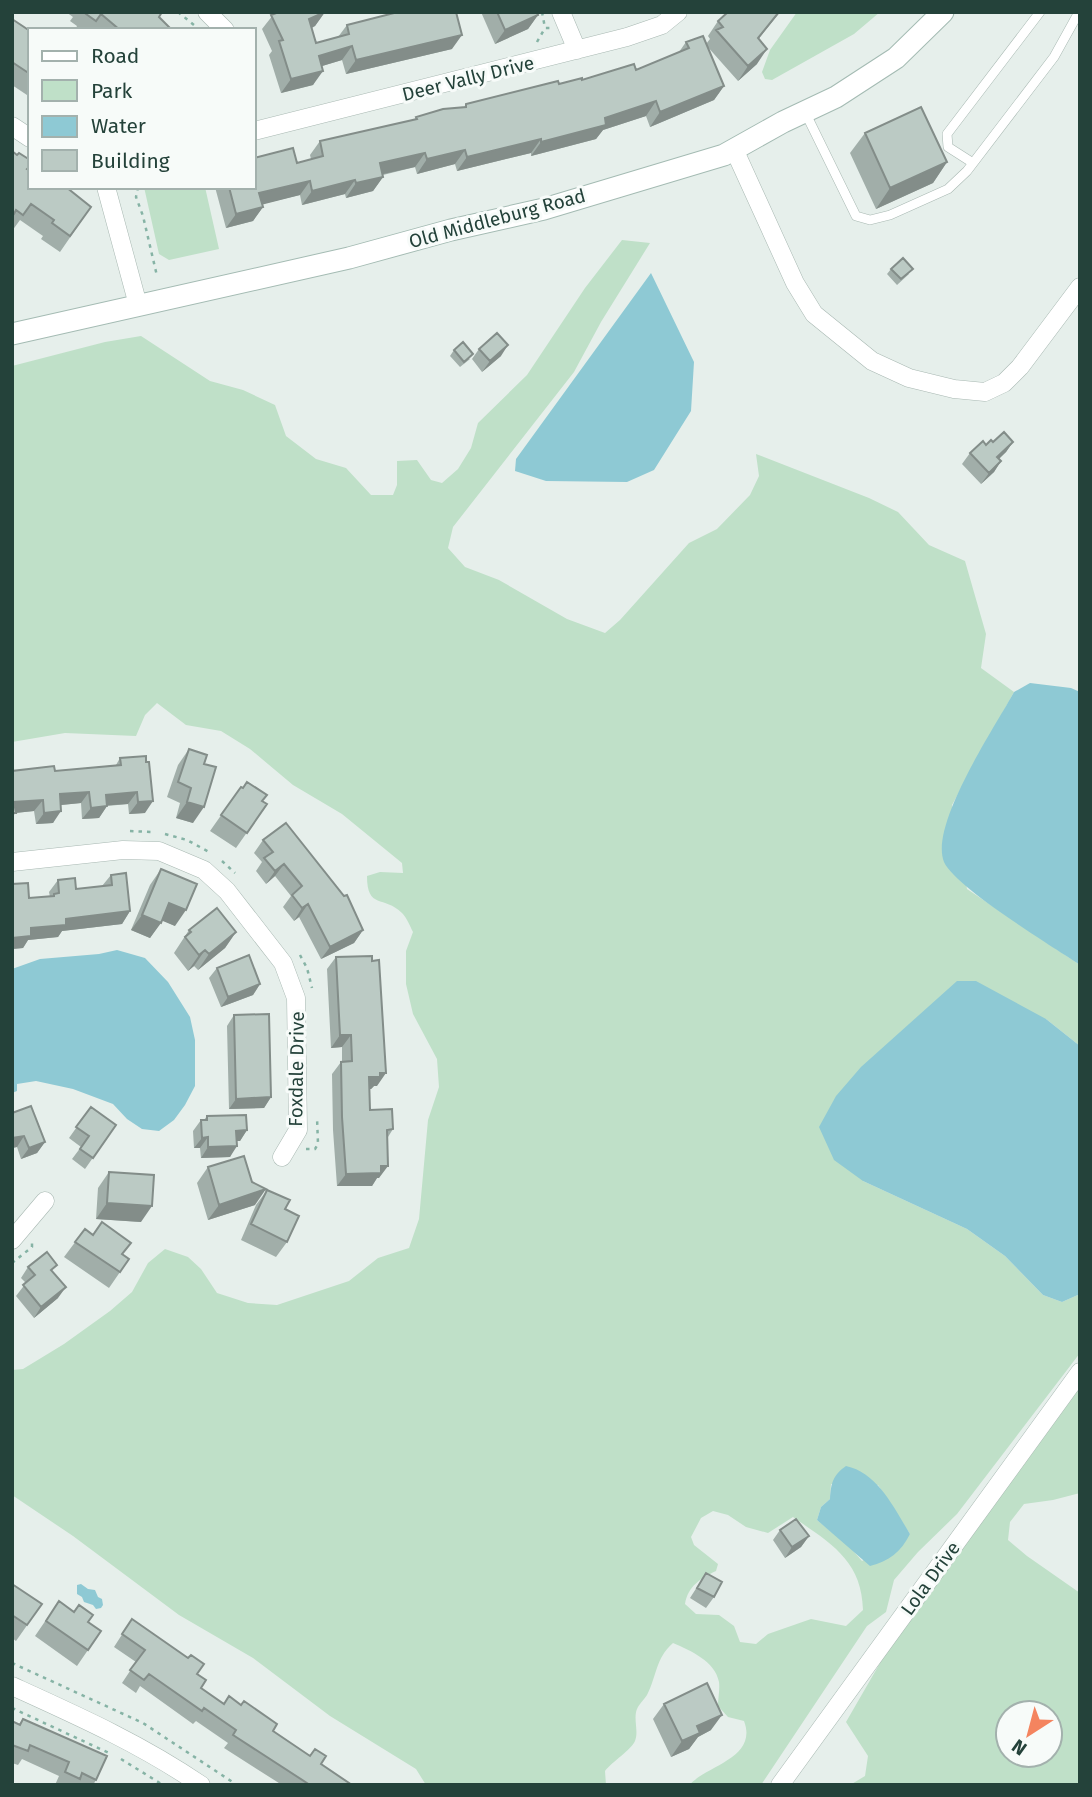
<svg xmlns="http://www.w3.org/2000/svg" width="1092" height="1797" font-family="'Fira Sans',sans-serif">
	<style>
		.green { fill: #bfe0c8; fill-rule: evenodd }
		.water { fill: #8ec9d4 }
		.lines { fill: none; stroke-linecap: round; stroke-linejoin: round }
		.service-casing { stroke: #a8b8b2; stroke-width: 10 }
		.minor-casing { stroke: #a8b8b2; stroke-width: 19 }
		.secondary-casing { stroke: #a4bbb3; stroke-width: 23 }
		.path { stroke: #86b3a5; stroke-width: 2.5; stroke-dasharray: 3.5 5; stroke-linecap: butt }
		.service { stroke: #fff; stroke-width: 9 }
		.minor { stroke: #fff; stroke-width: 18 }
		.secondary { stroke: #fff; stroke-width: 21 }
		.wall { fill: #a1aea9 }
		.shaded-wall { fill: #838d89 }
		.building { fill: #bbcac4; stroke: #838d89; stroke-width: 2 }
		.labels { text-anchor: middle; stroke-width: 6; stroke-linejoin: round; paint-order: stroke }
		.street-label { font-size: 19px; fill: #24423a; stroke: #f7fbf9 }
	</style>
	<rect width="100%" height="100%" fill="#e6efeb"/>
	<path class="green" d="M797,12H880L854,34L772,80L765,79L762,72L770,50Z
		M144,187H205L219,249L169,260L159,254Z
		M622,240L650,243L601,322L574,372L453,527L448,548L465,567L499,580L567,619L605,633L620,620L689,543L717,529L750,495L759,476L756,454L869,498L898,512L929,545L965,561L986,634L981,668L1014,692L952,805L967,889L1080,965V1046L1046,1019L863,1181L967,1229L1005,1256L1043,1295L1062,1302L1080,1294V1353L957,1514L918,1552L894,1580L886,1612L867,1626L761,1785H689C708,1765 758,1758 744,1721L728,1717L718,1706C718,1698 720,1689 719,1682C715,1661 691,1651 673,1643C655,1659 657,1676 647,1695C644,1700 639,1704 637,1709C633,1719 639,1731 635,1741C631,1750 613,1761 605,1771L606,1785H426L416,1769L330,1716L253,1658L179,1615L73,1536L12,1495V1370L23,1369L64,1344L110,1311L132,1292L148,1263L165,1249L188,1257L201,1269L217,1293L248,1303L277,1305L349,1281L378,1258L409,1248L419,1219L428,1120L439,1087L437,1059L413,1014L406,984V951L413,932C410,926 407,918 402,913C384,895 367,910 367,876L380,872L403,873L402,863L342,814L293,785L250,749L221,731L186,725L157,703L145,715L136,736L65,733L12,742V366L105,342L141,336L210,381L243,390L275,405L286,436L316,459L346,468L371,495H393L397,485V461L417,460L431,480L442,483L458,469L471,448L478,423L527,375L585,288ZM831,1484L878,1485L910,1534L862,1561L849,1546L817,1520L821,1507L830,1499ZM713,1511L728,1515L746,1527L768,1533L793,1517C830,1543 862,1560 863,1610L846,1626L811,1619L768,1634L756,1644L740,1642L734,1626L719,1615L696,1614L685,1604C688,1586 701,1578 716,1571L718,1564L694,1545L691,1537L701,1518Z
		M1080,1383V1493L1053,1500L1024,1504L1010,1522L1008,1540L1027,1556L1080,1593V1785H850L865,1776L868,1756L846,1722L902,1625ZM1008,1713H1050V1755H1008Z"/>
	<path class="water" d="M651,273L694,362L691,411L654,470L627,482L546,481L515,471L516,459Z
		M1030,683L1071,688L1080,692V965C1052,946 956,888 944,862C929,825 995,727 1014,692Z
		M117,950L145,958L168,982L190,1017L195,1040V1086L185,1105L174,1120L159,1131L142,1129L127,1119L113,1104L73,1089L36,1081L17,1084V1091L12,1093V969L40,959L99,954Z
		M957,981H976L1046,1019L1080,1046V1294L1062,1302L1043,1295L1005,1256L967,1229L863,1181L834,1160L819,1127L836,1096L861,1067Z
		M846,1466C878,1473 894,1508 910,1534C901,1552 889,1561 870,1566L817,1520L821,1507L830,1499C831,1483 833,1475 846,1466Z
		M81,1584L88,1589L95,1590L98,1597L102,1599L103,1605L101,1608L96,1609L93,1605L84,1602L82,1597L77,1594V1585Z"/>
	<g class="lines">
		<defs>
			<path id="service" d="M805,112L856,216L870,220L890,215L948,189L967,171L1054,57L1079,12
				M973,163L948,147L947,134L1040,12"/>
			<path id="minor" d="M207,12L225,30
				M561,12L577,50
				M12,126L30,138
				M254,131L627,37L662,25L678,12
				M734,149L795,283L814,314L872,361L909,378L954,389L985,392L1004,383L1020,367L1080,287
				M106,187L138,305
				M12,862L123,850L159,851L204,870L227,891L283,963L296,998L298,1130L282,1157
				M12,1240L45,1201
				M12,1686C78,1716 141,1744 201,1785
				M780,1785L1080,1372"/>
			<path id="secondary" d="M12,334L349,258L451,230L544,209L724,155L783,122L836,97L896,58L943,12"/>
		</defs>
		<use href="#service" class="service-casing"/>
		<use href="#minor" class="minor-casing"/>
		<use href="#secondary" class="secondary-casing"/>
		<path class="path" d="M178,12L194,25
			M542,12L545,28
			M537,42L545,28H550
			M138,187L136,197L143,216L157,276
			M130,831L152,832
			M165,834L187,840L211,853
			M222,861L235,873
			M300,955L307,968L312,988
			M306,1149H315L318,1144L317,1117
			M12,1263L32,1247V1242
			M12,1663L143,1723L237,1785
			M12,1708L109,1753
			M121,1759L163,1785"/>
		<use href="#service" class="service"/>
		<use href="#minor" class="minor"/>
		<use href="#secondary" class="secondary"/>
	</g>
	<path class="wall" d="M66,12H162L159,17L172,30H75L77,26L70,21L73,17Z
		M272,12H325L315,26L312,28L316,43L338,37L347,25L452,49L346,74L342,60L322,66L313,85L281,93L269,55L272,51L262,29L273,15Z
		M481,12H537L538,15L528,29L495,44Z
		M12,19L30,31V97L12,85Z
		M718,21L759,39L757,64L738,81L706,45L724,86L714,100L650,127L646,116L603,130L596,139L531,156V153L457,171L455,164L417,174L415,167L383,175V177L373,191L346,198L345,194L302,205L300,195L262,204L263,207L253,221L226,228L215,187H254L297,163L311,159L310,155L320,141L414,120L416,117L464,107L466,104L559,84L636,70L679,52L686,42L706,44L710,39L708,36Z
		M865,133L947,162L933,183L876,209L850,153Z
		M12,151L27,169L30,187L91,207L60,252L41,239L43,236L20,220L12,231Z
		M891,269L909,274L897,285L887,274Z
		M479,349L501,356L482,372L472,359Z
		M454,350L470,359L460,367L450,356Z
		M1013,442L1006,452L999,459L1001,461L994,472L981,484L962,464L970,453L986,445Z
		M189,749L204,764L193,823L176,818L180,803L167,797L178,765Z
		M146,756L145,813L129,814L128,804L107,806L99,818L82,819L81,803L61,805L53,823L36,824L34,811L15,813L12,818V771H55L116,765L120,758Z
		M241,787L267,804L236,848L210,831Z
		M263,840L363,930L354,943L321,959L299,917L294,921L283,907L291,896L275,876L266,884L256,871L262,862L254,853Z
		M161,869L175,926L162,920L150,938L131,930L150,885Z
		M111,875L130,911L122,924L62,931L58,937L28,940L23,948L12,949V884L29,898L50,897L49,892L58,880L76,889L102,886Z
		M189,930L236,932L225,948L198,970L194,966L188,971L174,953Z
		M336,957L377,1086H374L371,1089H370V1110L393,1129L388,1137L379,1178H377L372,1186H337L333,1130L332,1074L341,1062H342V1047L331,1048L327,969Z
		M217,968L260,984L253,995L221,1007L209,978Z
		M234,1015L271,1097L264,1108L229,1109L227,1026Z
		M91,1107L116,1125L85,1169L72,1159L81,1147L69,1138Z
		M12,1113L45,1142L37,1153L21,1159L17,1147L12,1148Z
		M207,1116L247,1130L240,1141H237L230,1157L201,1158L200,1148H194L193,1131L201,1120H204Z
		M208,1167L252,1182L255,1205L208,1220L197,1183Z
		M109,1172L141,1222L96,1219L98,1188Z
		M267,1190L285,1209L287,1242L276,1257L241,1240L256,1205Z
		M85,1229L129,1259L109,1288L64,1257Z
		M28,1267L52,1271L58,1298L34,1318L16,1296L26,1283L21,1278Z
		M780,1530L809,1536L801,1547L785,1558L773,1540Z
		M706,1573L714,1597L706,1608L690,1598Z
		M12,1584L42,1604L16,1641L12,1638Z
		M59,1601L101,1631L77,1666L35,1636Z
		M132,1619L197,1674L201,1688L224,1704L273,1731L352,1785H282L224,1748L228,1743L196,1721L193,1724L140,1686L136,1693L122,1683L136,1662L114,1647Z
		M664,1704L711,1730L698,1737L689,1749L671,1757L653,1719Z
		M23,1719L96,1780L93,1785H55L59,1776L22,1759L18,1765L12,1763V1721L19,1724Z"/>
	<path class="shaded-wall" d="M325,12L315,26L300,33L309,19Z
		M779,12H780L747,53L758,38Z
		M538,15L528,29L495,44L505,30Z
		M462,35L452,49L346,74L356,60Z
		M352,46L342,60L309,70L319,56Z
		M767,49L757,64L738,81L748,66Z
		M323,71L313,85L281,93L291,79Z
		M724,86L714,100L650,127L660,112Z
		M656,101L646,116L603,130L596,139L531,156L541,142L605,118Z
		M541,139L531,153L457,171L467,157Z
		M465,150L455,164L417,174L427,159Z
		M425,153L415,167L370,177L380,163Z
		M947,162L933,183L876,209L890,188Z
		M383,177L373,191L346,198L356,183Z
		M355,180L345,194L302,205L312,191Z
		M310,181L300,195L249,208L259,193Z
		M263,207L253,221L226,228L236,214Z
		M508,345L501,356L482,372L490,361Z
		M1013,442L1006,452L990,467L997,457Z
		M1001,461L994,472L981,484L989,473Z
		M89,792L81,803L51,806L60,794Z
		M137,792L128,804L98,806L106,795Z
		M43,800L34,811L15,813L12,818V805L14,802Z
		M153,801L145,813L129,814L138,802Z
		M187,802L204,807L193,823L176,818Z
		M107,806L99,818L82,819L91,808Z
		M61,811L53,823L36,824L44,813Z
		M284,864L275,876L266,884L275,871Z
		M169,903L186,910L175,926L158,919Z
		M308,904L299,917L294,921L302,908Z
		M130,911L122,924L62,931L58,937L28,940L23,948L12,949V938L31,928L66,919Z
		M142,915L161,923L150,938L131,930Z
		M363,930L354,943L321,959L330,947Z
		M236,932L225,948L198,970L209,954Z
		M205,950L194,966L188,971L199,955Z
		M260,984L253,995L221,1007L228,997Z
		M340,1035H351L342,1047L331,1048Z
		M380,1073H386L377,1086H374L371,1089L360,1090L369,1077Z
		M271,1097L264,1108L229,1109L236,1099Z
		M247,1130L240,1141H229L236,1131Z
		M24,1136L17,1147L12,1148V1138Z
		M208,1137L200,1148H194L202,1138Z
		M45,1142L37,1153L21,1159L29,1148Z
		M237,1146L230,1157L201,1158L208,1147Z
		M381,1166H388L379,1178H377L372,1186H337L346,1174Z
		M266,1189L255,1205L208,1220L219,1205Z
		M107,1203L152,1206L141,1222L96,1219Z
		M66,1287L58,1298L34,1318L41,1307Z
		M809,1536L801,1547L785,1558L792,1547Z
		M722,1715L711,1730L698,1737L689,1749L671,1757L682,1741L697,1726Z"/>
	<path class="building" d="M87,12H162L159,17L172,30H120L101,14L96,21L86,14Z
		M279,12H325L309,19L316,43L349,34L347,25L398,12H456L462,35L356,60L352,46L319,56L323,71L291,79L279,41L283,40L271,15Z
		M497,12H537L538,15L505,30Z
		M728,12H779L758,38L767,49L748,66L716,30L723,27L718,21Z
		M12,19L30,31V74L12,62Z
		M703,36L724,86L660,112L656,101L605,118L606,125L541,142V139L467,157L465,150L427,159L425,153L380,163L383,177L356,183L355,180L312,191L310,181L259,193L263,207L236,214L229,187H254V158L293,148L297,163L323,156L320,141L417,119L416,117L443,109L466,107V104L558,81L559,84L582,78V80L634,64L636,70L689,48L686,42Z
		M921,107L947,162L890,188L865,133Z
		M12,151L17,155L19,153L30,160V166L27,169L30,171V187H66L91,207L70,236L52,223L54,220L31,204L23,215L16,210L14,214L12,213Z
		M903,258L913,269L901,279L891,269Z
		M497,333L508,345L490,361L479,349Z
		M463,342L473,354L464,362L454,350Z
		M1004,432L1013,442L997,457L1001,461L989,473L970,453L983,441L986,445L991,440L993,442Z
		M189,749L207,755L204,764L216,767L204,807L187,802L191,788L178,782Z
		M146,756V762H149L153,801L138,802L137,792L106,795L107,806L91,808L89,792L60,794L61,811L44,813L43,800L14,802L16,813H12V771L54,766L55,771L121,765L120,758Z
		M247,782L267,795L262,801L267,804L247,833L221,815L241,787L243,788Z
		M286,823L344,896L347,895L363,930L330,947L308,904L302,908L292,895L302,886L284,864L275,871L264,858L273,852L263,840Z
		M161,869L197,884L186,910L169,903L161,923L142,915Z
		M126,873L130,911L66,919V925L31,928V936L12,938V884L28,883L29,898L54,896V894L59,893L58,880L75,878L76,889L112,885L111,875Z
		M217,908L236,932L209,954L205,950L199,955L185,937L191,932L189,930Z
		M249,955L260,984L228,997L217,968Z
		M372,956V961L379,960L386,1073H380V1077H369L370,1110L392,1109L393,1129L387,1130L388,1166H381V1173L346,1174L342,1117L341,1062L352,1061L351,1035H340L336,957Z
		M269,1014L271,1097L236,1099L234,1015Z
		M31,1106L45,1142L29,1148L24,1136L12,1138V1113Z
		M91,1107L116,1125L93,1158L80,1149L89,1136L76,1127Z
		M246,1115L247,1130L236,1131L237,1146L208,1147V1137L202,1138L201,1120H207V1116Z
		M244,1156L252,1182L266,1189L219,1205L208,1167Z
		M109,1172L154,1175L152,1206L107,1203Z
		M267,1190L290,1200L285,1209L299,1216L287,1242L251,1224Z
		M102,1222L131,1243L122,1254L129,1259L120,1272L75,1242L85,1229L93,1235Z
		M47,1252L57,1265L51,1270L66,1287L41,1307L23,1285L35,1275L28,1267Z
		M796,1519L809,1536L792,1547L780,1530Z
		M706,1573L722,1582L714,1597L697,1588Z
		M12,1584L42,1604L27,1625L12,1615Z
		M59,1601L74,1612L79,1605L93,1615L88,1622L101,1631L88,1650L46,1621Z
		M132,1619L188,1658L191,1655L204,1664L197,1674L206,1680L201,1688L224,1704L229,1696L241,1705L244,1701L277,1724L273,1731L310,1756L315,1749L326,1756L321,1764L352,1785H310L233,1735L236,1730L204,1708L202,1711L149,1674L144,1680L130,1670L145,1650L122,1634Z
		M707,1683L722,1715L697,1726L700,1733L682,1741L664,1704Z
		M23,1719L107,1756L96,1780L82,1773L80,1779L65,1772L69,1762L30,1745L28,1751L12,1745V1721L20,1725Z"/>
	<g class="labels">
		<g class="street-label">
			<text transform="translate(468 78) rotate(-14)" y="7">Deer Vally Drive</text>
			<text transform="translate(497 218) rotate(-15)" y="7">Old Middleburg Road</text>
			<text transform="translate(296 1069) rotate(-89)" y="7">Foxdale Drive</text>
			<text transform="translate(930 1578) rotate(-54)" y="7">Lola Drive</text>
		</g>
	</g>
	<rect width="1092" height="1797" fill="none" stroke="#24423a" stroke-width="28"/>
	<rect x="28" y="28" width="228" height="161" fill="#f7fbf9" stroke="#a3b1ad" stroke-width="2"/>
	<rect x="42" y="51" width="35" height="10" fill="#ffffff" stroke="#a3b1ad" stroke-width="2"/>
	<text x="91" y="63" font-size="21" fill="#24423a">Road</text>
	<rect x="42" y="80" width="35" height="21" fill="#bfe0c8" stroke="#a3b1ad" stroke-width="2"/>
	<text x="91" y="98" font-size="21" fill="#24423a">Park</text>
	<rect x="42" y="116" width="35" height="21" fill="#8ec9d4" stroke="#a3b1ad" stroke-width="2"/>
	<text x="91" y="133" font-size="21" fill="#24423a">Water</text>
	<rect x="42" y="150" width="35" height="21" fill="#bbcac4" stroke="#a3b1ad" stroke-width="2"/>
	<text x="91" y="168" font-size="21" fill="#24423a">Building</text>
	<g transform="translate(1029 1734) rotate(216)"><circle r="33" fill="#f7fbf9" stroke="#a3b1ad" stroke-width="2"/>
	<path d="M0-5L12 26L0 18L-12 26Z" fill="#f4845f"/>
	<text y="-10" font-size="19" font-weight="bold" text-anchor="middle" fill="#24423a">N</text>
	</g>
</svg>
